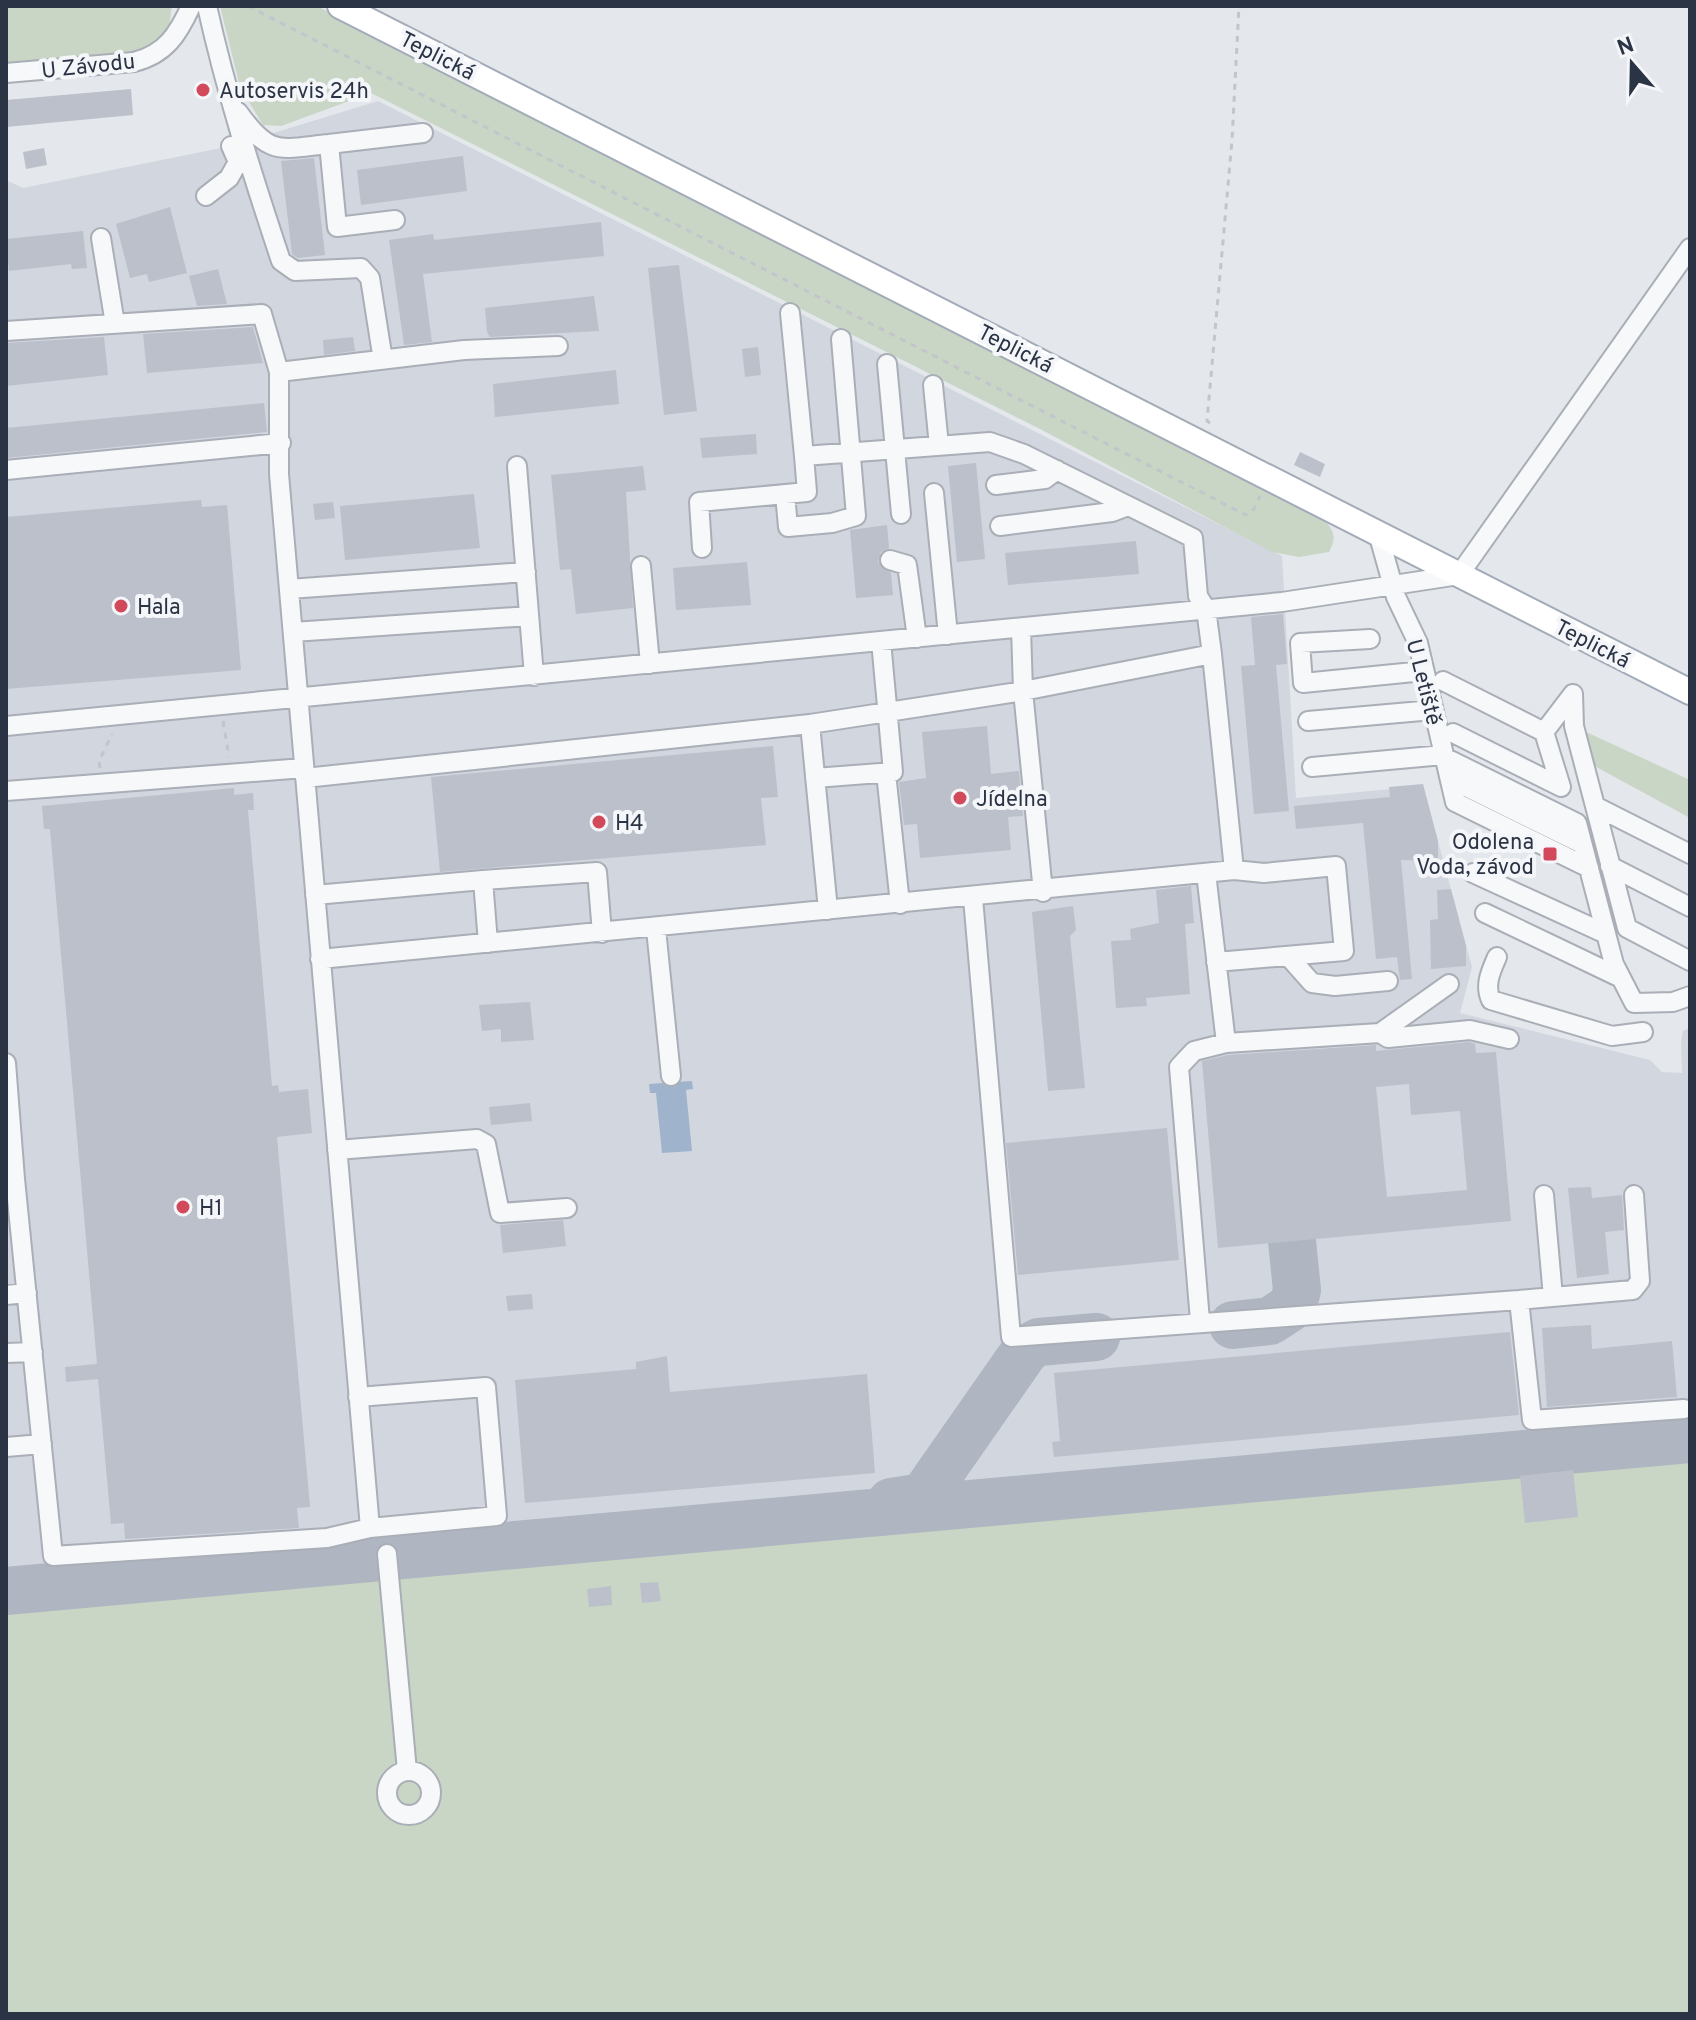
<svg xmlns="http://www.w3.org/2000/svg" width="1696" height="2020" font-family="Overpass,sans-serif">
	<style>
		.built { fill: #d2d6de }
		.green { fill: #c9d6c5 }
		.water { fill: #9fb4cc }
		.lines { fill: none; stroke-linecap: round; stroke-linejoin: round }
		.taxiway { stroke: #b0b6c1; stroke-width: 48 }
		.building { fill: #bbc0ca; fill-rule: evenodd }
		.minor-casing { stroke: #a9aeb7; stroke-width: 22 }
		.major-casing { stroke: #a3abb8; stroke-width: 28 }
		.path { stroke: #c2c5cb; stroke-width: 3; stroke-dasharray: 6 6; stroke-linecap: butt }
		.minor { stroke: #f7f8fa; stroke-width: 18 }
		.major { stroke: #fff; stroke-width: 24 }
		.poi-dot { fill: #d1495b; stroke: #f4f6f9; stroke-width: 3 }
		.labels { text-anchor: middle; stroke-width: 8; stroke-linejoin: round; paint-order: stroke }
		.street-label { font-size: 22px; fill: #2b3445; stroke: #f4f6f9 }
		.poi-label { font-size: 22px; fill: #2b3445; stroke: #f4f6f9; text-anchor: start }
	</style>
	<rect width="100%" height="100%" fill="#e4e7ec"/>
	<path class="built" d="M378,101L1282,556L1296,798L1423,786L1472,967L1460,1013L1650,1060L1662,1072L1682,1073L1681,1042L1683,1031L1690,1028V2014H6V180L23,188L231,146Z"/>
	<path class="green" d="M6,6H172L169,27L148,52L6,67Z
		M220,6H317L1321,516C1333,530 1338,535 1329,552L1299,557L1272,552L1040,429L371,93L281,126L263,125L240,87Z
		M1584,731L1690,780V818L1589,763Z
		M1690,1460V2014H6V1610Z"/>
	<path class="water" d="M692,1081L693,1089L686,1090L692,1151L662,1153L656,1093H650L649,1084Z"/>
	<g class="lines">
		<path class="taxiway" d="M1233,1325L1270,1321L1293,1306L1297,1290L1292,1241
			M891,1502L923,1497L1027,1348L1039,1342L1096,1337
			M6,1591L1690,1439"/>
	</g>
	<path class="building" d="M131,89L133,115L6,127V100Z
		M44,148L47,165L26,169L23,152Z
		M463,156L467,191L361,205L357,170Z
		M314,158L325,255L298,258L292,254L281,161Z
		M170,207L187,273L149,282L147,274L130,278L116,224Z
		M601,222L604,256L423,274L432,342L404,345L389,240L433,234L434,240Z
		M83,231L87,268L72,269L71,264L9,271L6,239Z
		M679,265L697,411L664,415L648,268Z
		M218,269L227,304L197,306L189,276Z
		M594,296L599,331L490,337L487,332L485,308Z
		M253,327L263,363L147,373L143,334Z
		M104,337L108,375L6,386V343Z
		M353,337L355,351L324,355L323,340Z
		M758,347L761,375L745,377L742,349Z
		M616,370L619,404L495,417L493,384Z
		M264,403L267,432L6,458V428Z
		M756,434L757,454L702,458L700,438Z
		M1300,452L1325,464L1320,477L1294,465Z
		M976,463L985,559L957,562L948,466Z
		M643,466L646,490L626,492L633,608L576,614L571,569L560,570L551,475Z
		M474,494L480,548L345,560L340,506Z
		M201,500L202,507L227,505L241,670L6,689V517Z
		M333,502L335,518L315,520L313,504Z
		M887,525L889,548L881,552L878,562L891,573L893,595L856,598L850,530Z
		M1136,541L1139,574L1008,585L1005,553Z
		M747,562L751,605L676,610L673,568Z
		M1283,614L1287,664L1276,665L1289,811L1254,814L1241,666L1255,665L1251,617Z
		M987,726L991,774L1019,771L1023,816L1008,817L1011,850L920,858L917,824L904,825L899,782L926,778L922,732Z
		M773,746L778,797L761,798L766,845L440,872L431,777Z
		M1423,784L1438,841V861L1401,860L1412,979L1400,980L1397,957L1376,959L1363,823L1296,829L1294,806L1390,797L1389,787Z
		M234,788V795L253,793L254,810H248L272,1086L278,1085L279,1092L308,1089L312,1133L277,1137L310,1507L297,1508L299,1528L125,1539L124,1523L111,1524L98,1379L66,1382L65,1367L97,1364L50,829H44L42,806Z
		M1191,886L1194,923L1185,924L1190,994L1146,998L1147,1006L1116,1008L1111,941L1131,940L1130,929L1159,923L1156,890Z
		M1451,889L1466,946V966L1431,969L1430,920L1438,919L1437,890Z
		M1073,906L1076,930L1070,936L1085,1088L1048,1091L1032,912Z
		M530,1002L534,1040L501,1042V1029L482,1031L479,1005Z
		M1469,1042L1475,1044L1476,1053L1496,1052L1511,1221L1218,1248L1202,1061L1228,1055L1376,1045V1051ZM1409,1084L1411,1115L1460,1111L1467,1190L1387,1197L1376,1087Z
		M530,1103L532,1121L491,1125L489,1107Z
		M1167,1128L1179,1260L1018,1275L1006,1143Z
		M1591,1187L1592,1198L1622,1195L1624,1230L1605,1232L1609,1274L1577,1278L1568,1188Z
		M563,1220L566,1246L503,1253L500,1225Z
		M532,1294L533,1309L508,1311L506,1296Z
		M1591,1325L1592,1349L1672,1341L1677,1397L1547,1407L1542,1328Z
		M1510,1332L1519,1415L1054,1457L1052,1442L1060,1441L1054,1373Z
		M667,1356L670,1392L867,1374L875,1473L525,1503L515,1380L636,1369V1362Z
		M1573,1470L1578,1517L1525,1523L1520,1476Z
		M658,1582L661,1601L642,1603L640,1583Z
		M611,1586L612,1605L589,1607L587,1589Z"/>
	<g class="lines">
		<defs>
			<path id="minor" d="M207,6C226,92 253,177 281,261L295,271L361,268L370,278L382,354
				M6,73L134,62C166,54 178,34 191,6
				M238,112C270,157 279,149 329,144L337,227L395,220
				M329,144L423,133
				M206,196L229,178L238,162L231,146
				M101,238L115,324
				M6,331L262,314L279,372
				M887,364L901,514
				M933,385L939,446
				M517,466L534,676
				M6,470L281,443
				M996,485L1045,479L1057,470
				M934,493L948,635
				M785,494L788,527L832,523L856,516L841,339
				M1000,526L1112,512L1128,506
				M1378,533L1396,597L1418,643L1455,802L1589,868
				M702,548L699,502L807,492L804,456
				M890,560L907,565L917,638
				M641,566L650,664
				M289,589L526,572
				M1021,628L1023,691L1043,892
				M293,632L529,616
				M1370,639L1300,643L1303,683L1424,671
				M1443,681L1544,732L1573,694L1574,726L1627,928L1690,961
				M1308,721L1433,710
				M810,724L828,910
				M6,726L1282,602L1459,575L1690,248
				M1453,733L1561,787L1544,732
				M1444,757L1577,823L1614,964L1634,1003L1673,1002L1690,996
				M1312,767L1443,755
				M886,773L900,904
				M305,778L810,724L1023,691L1212,654
				M815,778L893,772L881,641
				M1450,779L1582,844
				M6,791L304,768
				M1595,806L1690,854
				M1610,866L1690,907
				M1206,873L1226,1043
				M1473,873L1606,934
				M483,880L597,872L602,933
				M315,895L483,880L488,943
				M973,898L1011,1337L1519,1300L1532,1420L1684,1409
				M1485,913L1621,978
				M656,929L671,1076
				M1288,956L1312,983L1335,986L1388,981
				M1497,957C1491,971 1484,985 1491,1000L1612,1036L1643,1032
				M320,959L1234,870L1212,654L1206,609L1198,596L1193,538L1024,454L990,442L804,456L790,313
				M1216,962L1344,951L1336,866L1264,873L1234,870
				M1380,1033L1388,1038L1470,1030L1509,1039
				M6,1063L15,1179
				M337,1150L477,1139L486,1144L500,1213L567,1208
				M6,1179H15L53,1556L327,1538L370,1528
				M1544,1195L1553,1297
				M6,1295L27,1293
				M1519,1300L1633,1290L1640,1281L1634,1195
				M1200,1321L1179,1067L1194,1051L1226,1043L1380,1033L1449,984
				M6,1353L33,1352
				M358,1397L486,1387L497,1516L370,1528L279,474V372L464,350L558,346
				M6,1447L42,1444
				M387,1554L407,1771
				M387 1793a22 22 0 1 1 44 0a22 22 0 1 1-44 0Z"/>
			<path id="major" d="M340,6L1690,692"/>
		</defs>
		<use href="#minor" class="minor-casing"/>
		<use href="#major" class="major-casing"/>
		<path class="path" d="M248,6L1246,515L1254,509L1260,496
			M1210,423L1207,421L1232,140L1239,6
			M223,721L229,757
			M100,768L99,761L112,734"/>
		<use href="#minor" class="minor"/>
		<use href="#major" class="major"/>
	</g>
	<g class="poi-dot">
		<circle cx="203" cy="90" r="8"/>
		<circle cx="121" cy="606" r="8"/>
		<circle cx="960" cy="798" r="8"/>
		<circle cx="599" cy="822" r="8"/>
		<rect x="1542" y="846" width="16" height="16" rx="4"/>
		<circle cx="183" cy="1207" r="8"/>
	</g>
	<g class="labels">
		<g class="street-label">
			<text transform="translate(438 55) rotate(27)" y="8">Teplická</text>
			<text transform="translate(88 65) rotate(-6)" y="8">U Závodu</text>
			<text transform="translate(1016 348) rotate(27)" y="8">Teplická</text>
			<text transform="translate(1593 643) rotate(27)" y="8">Teplická</text>
			<text transform="translate(1425 682) rotate(76)" y="8">U Letiště</text>
		</g>
		<g class="poi-label">
			<text x="219" y="98">Autoservis 24h</text>
			<text x="137" y="614">Hala</text>
			<text x="976" y="806">Jídelna</text>
			<text x="615" y="830">H4</text>
			<text x="1534" y="849" text-anchor="end">Odolena<tspan x="1534" dy="25">Voda, závod</tspan></text>
			<text x="199" y="1215">H1</text>
		</g>
	</g>
	<rect width="1696" height="2020" fill="none" stroke="#2b3445" stroke-width="16"/>
	<g transform="translate(1632 64) rotate(340)" stroke="#f4f6f9" stroke-width="6" paint-order="stroke">
	<path d="M0-6L14 30L0 20L-14 30Z" fill="#2b3445"/>
	<text y="-12" font-size="22" font-weight="bold" text-anchor="middle" fill="#2b3445">N</text>
	</g>
</svg>
